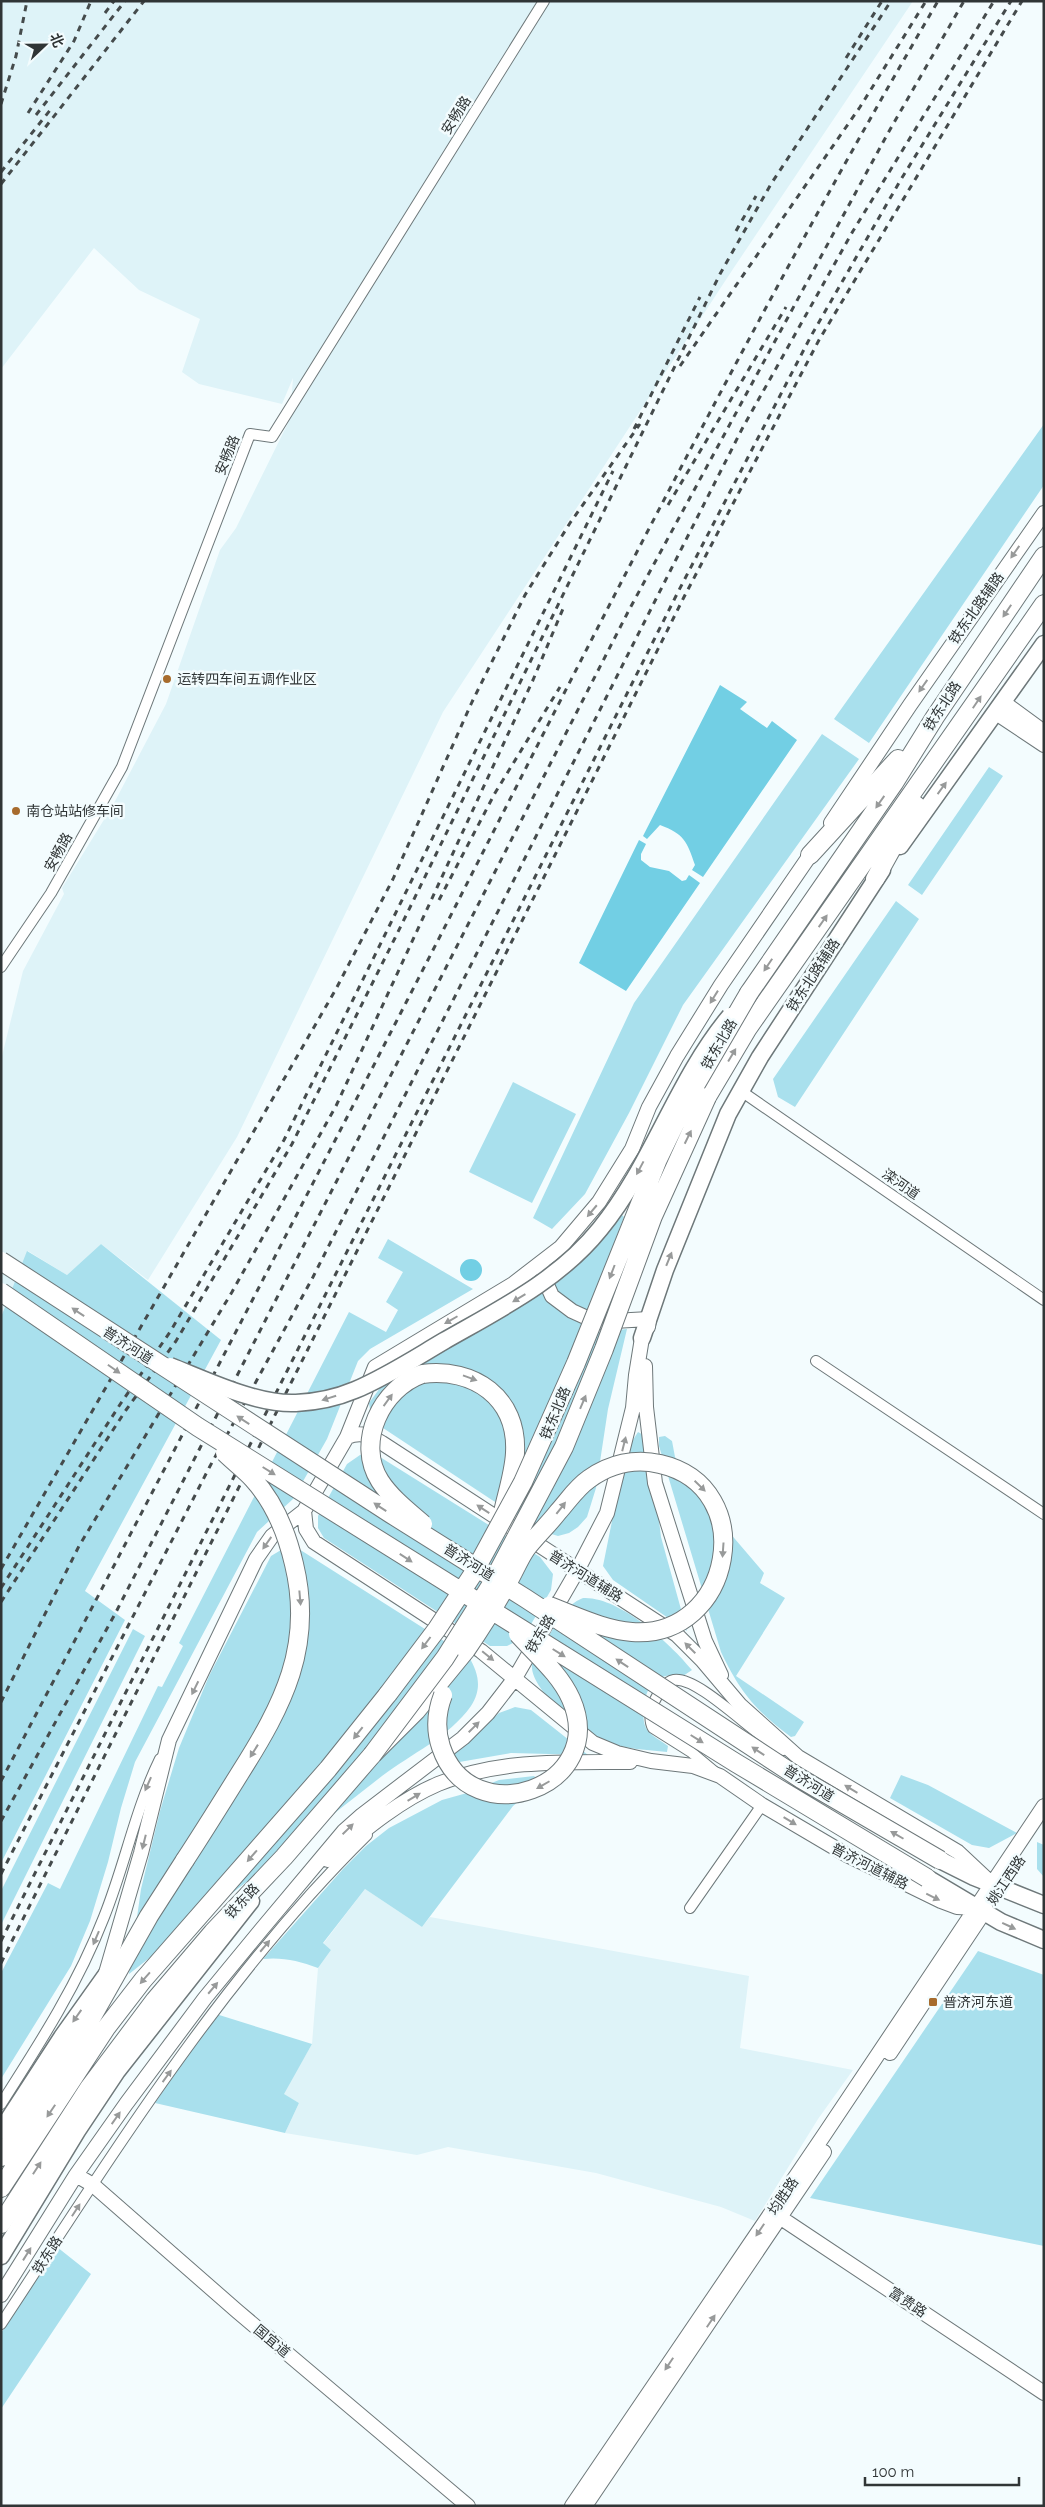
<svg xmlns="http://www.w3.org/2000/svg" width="1045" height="2507" font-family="Raleway,'Noto Sans SC',sans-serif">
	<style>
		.built { fill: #def3f8 }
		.green { fill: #a9e0ed }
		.water { fill: #72cfe4 }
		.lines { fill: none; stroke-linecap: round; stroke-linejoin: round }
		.street-casing { stroke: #6e787a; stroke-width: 12 }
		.secondary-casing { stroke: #6e787a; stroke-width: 16 }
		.primary-casing { stroke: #6e787a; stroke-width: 19 }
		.highway-casing { stroke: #6e787a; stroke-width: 20 }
		.street { stroke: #fff; stroke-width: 10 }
		.secondary { stroke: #fff; stroke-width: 14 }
		.primary { stroke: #fff; stroke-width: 16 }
		.highway { stroke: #fff; stroke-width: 18 }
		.rail { stroke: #454b4c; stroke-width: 3; stroke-dasharray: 6 6; stroke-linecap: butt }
		.primary-bridge-casing { stroke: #6e787a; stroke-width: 19; stroke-linecap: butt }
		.highway-bridge-casing { stroke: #6e787a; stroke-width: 20; stroke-linecap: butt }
		.primary-bridge { stroke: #fff; stroke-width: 16 }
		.highway-bridge { stroke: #fff; stroke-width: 18 }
		.oneway { fill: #989a9a }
		.poi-dot { fill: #a76b2d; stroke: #f3fcfe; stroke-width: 2 }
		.labels { text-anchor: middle; stroke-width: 5; stroke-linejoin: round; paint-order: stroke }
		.street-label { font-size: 14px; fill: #303536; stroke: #f3fcfe }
		.poi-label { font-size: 14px; fill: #303536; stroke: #f3fcfe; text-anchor: start }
	</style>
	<rect width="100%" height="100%" fill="#f3fcfe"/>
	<path class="built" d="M1,1H913L733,269L443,712L237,1137L148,1280L101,1244L67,1275L28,1251L1,1317V1060L23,971L64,894L62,888L113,805L166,704L220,550L236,528L290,419L293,378L282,404L199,384L182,372L200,319L139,290L94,248L1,369Z
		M365,1889L422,1927L430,1917L749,1976L740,2048L853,2070L818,2119L755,2221L721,2207L596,2173L448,2147L417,2155L285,2133L299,2103L283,2094L312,2044L318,1968L331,1950L323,1944Z"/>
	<path class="green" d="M1044,424V485L869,743L834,719Z
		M822,734L859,759L683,1005L629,1113L585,1194L552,1229L533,1218L634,1003Z
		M989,767L1003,776L922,895L908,885Z
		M896,901L919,919L795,1107L778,1097L773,1079Z
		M513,1082L576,1114L532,1203L469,1172Z
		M620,1213L624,1217L587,1314L567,1303L551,1286L598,1243Z
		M388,1239L473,1289L370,1349L358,1361L327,1439L293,1499L257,1532L135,1762L121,1808L108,1862L90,1921L71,1966L1,2079V1973L48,1883L60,1889L158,1686L162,1687L183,1646L179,1643L349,1312L386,1332L398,1310L386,1302L403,1272L378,1258Z
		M101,1244L221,1340L85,1591L125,1620L1,1863V1317L27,1251L67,1275Z
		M544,1291L552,1305L572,1319L599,1332L627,1329L608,1409L596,1488L587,1517L578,1527L569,1533L558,1536L548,1533L492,1500L380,1426L371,1416L369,1403L380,1388Z
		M638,1432L649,1438L661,1537L687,1631L613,1580L603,1566L626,1451Z
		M665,1436L672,1441L675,1457L729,1532L764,1573L760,1583L785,1598L736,1676L804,1722L795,1736L791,1737C756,1711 740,1692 721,1652L659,1446V1437Z
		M372,1452L540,1557L553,1574L551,1590L523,1638L507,1646H490L324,1538L318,1528V1516L347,1464L360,1455Z
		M291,1544L469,1657C479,1674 482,1689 471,1706C449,1737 411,1754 382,1776C298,1842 213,1908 129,1974L141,1889L160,1811L179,1748L209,1676L271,1556Z
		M583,1598C619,1596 670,1643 692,1670L683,1676C657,1672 646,1684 644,1708C643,1714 643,1722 646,1728C651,1736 660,1740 668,1746L667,1752C647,1750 626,1749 607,1742C584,1733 528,1690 532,1663C534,1654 544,1644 548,1637C558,1622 565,1605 583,1598Z
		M133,1629L145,1636L1,1925V1891Z
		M515,1707L531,1710L588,1755L511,1753L442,1765L499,1713Z
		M901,1775L928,1785L1017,1833L989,1848L972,1845L890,1798Z
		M534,1776L541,1783L513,1806L422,1927L365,1889L323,1943L331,1950L318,1968C299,1961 283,1957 263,1959L343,1869L366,1846L389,1828L442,1800L467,1793L499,1780Z
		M1037,1842L1044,1845V1877L1037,1869Z
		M978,1951L1044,1975V2246L810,2198Z
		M216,2014L312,2044L284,2094L299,2103L285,2133L155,2103Z
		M57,2247L91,2274L1,2409V2333Z"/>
	<path class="water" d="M720,685L747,702L740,709L767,728L772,721L797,740L703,877L692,870L695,865C687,841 684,834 660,825L647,839L643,836Z
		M639,840L646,844L641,854V860L650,867L669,871L682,881L686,880L689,875L700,883L626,991L579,963Z
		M460 1270a11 11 0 1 1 22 0a11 11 0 1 1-22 0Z"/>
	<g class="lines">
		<defs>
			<path id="street" d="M1,967L51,893L122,767L250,434L272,437L544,1
				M741,1091L1044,1300
				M816,1361L1044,1514
				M715,1772L691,1752L653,1728C649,1721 650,1710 654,1702C658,1694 664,1682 674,1680C699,1676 757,1738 783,1750
				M690,1908L762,1805
				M1,2104C40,2043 78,1984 104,1917C125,1865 135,1810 160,1759
				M1,2324C113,2154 221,1979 367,1835"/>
			<path id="secondary" d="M1003,702L1044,732
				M996,713L1044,745
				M831,823L910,705L1044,513
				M546,1272L544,1278L552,1296L572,1311L596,1322L649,1319L648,1327
				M645,1366L646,1407L655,1483L705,1641L721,1675
				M347,1437C362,1431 370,1436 382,1443L677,1635L702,1660L740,1705L798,1757L958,1852L990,1882
				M304,1511L306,1529L314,1542L481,1651L593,1743L617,1753L651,1761L693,1766L720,1776L762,1805L847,1855L941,1901L957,1907L976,1908
				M328,1860C362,1832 398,1801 438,1784C499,1759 566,1762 630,1762
				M106,1973L141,1853L169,1740L256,1559L272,1536L304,1511L347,1437L375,1367L513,1284L561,1247L599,1202L632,1149L649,1107L677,1056L721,985L815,848
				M890,2053L986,1909
				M76,2175L93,2185L237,2311L468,2506
				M775,2214L1044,2393
				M1,2295L76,2175L126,2104L205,1998L261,1930L344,1831L362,1815L463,1738L488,1713L515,1678L577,1571L607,1513L633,1408L636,1375L642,1338
				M572,2506L824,2135L1044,1806
				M585,2506L824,2152"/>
			<path id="primary" d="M900,846L1044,644
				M642,1338L665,1270L728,1114L760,1057L882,870
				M940,1860L974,1877L1044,1905
				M927,1878L1001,1922L1044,1940
				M1,2131L62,2037L119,1957
				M1,2256L77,2131L117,2071L251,1901"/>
			<path id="highway" d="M810,855L898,759
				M875,879L916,805
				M749,993L894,783L935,717L1044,556
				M707,1097L748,1028L1044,604
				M422,1374C474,1367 518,1398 515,1453C514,1474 506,1496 502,1517
				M1,2157L93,2015L149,1916L185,1860
				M1,2188L106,2028L143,1980L328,1769L388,1694
				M1,2224L89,2088L155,2000L213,1932L284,1857L372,1755L416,1711L466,1650"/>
		</defs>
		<use href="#street" class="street-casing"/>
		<use href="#secondary" class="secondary-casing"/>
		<use href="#primary" class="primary-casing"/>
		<use href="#highway" class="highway-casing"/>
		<use href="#street" class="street"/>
		<use href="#secondary" class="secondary"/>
		<use href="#primary" class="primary"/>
		<use href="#highway" class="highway"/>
		<path class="rail" d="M105,13L114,1
			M846,58L882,1
			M1,104L16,56L27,1
			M28,113L74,41L91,1
			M36,115L125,1
			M1,172L51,109
			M1,184L144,1
			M736,231L756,196
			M680,366L860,107L926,1
			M634,429L700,297
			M668,505L786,307
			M439,900L495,793L560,687
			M1,1569L336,989L393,879L472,702L525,595L570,523L640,424
			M1,1588L121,1403L170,1332L284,1140L613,471
			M1,1602L126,1410L176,1341L292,1144L395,938L720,274L771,184L891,1
			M1,1702L79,1546L232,1292L336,1106L533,680L565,604
			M1,1781C153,1492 304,1202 453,911C609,605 764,298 938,1
			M1,1821L115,1614L629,610L888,133L964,1
			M1,1874L209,1468L313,1277L742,429L853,231L994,1
			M1,1941L678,592L811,336L900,181L1011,1
			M1,1963L684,597L819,340L1022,1"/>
		<defs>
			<path id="primary-bridge" d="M170,1366C206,1380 257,1405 296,1403C316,1402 336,1398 355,1390C386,1377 415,1358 444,1341C500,1309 559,1280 600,1229C653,1164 676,1081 730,1016"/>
			<path id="highway-bridge" d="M1,1261L391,1514L525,1598L801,1779L940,1860
				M1,1292L198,1427L736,1763L927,1878
				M422,1374C382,1388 355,1442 380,1481C391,1498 408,1511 423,1524
				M466,1650C481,1628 495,1606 508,1582C514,1572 519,1559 526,1549C536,1536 548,1525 558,1512C568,1501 576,1488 589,1479C610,1464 635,1458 660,1464C761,1487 733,1639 632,1632C604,1630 576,1616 549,1606
				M388,1694L437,1629L473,1574L523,1482L576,1363L658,1159L685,1103L749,993
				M443,1695C436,1713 435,1729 441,1747C471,1836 610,1787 571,1699C560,1674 536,1654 518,1634
				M372,1755L445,1658L491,1585L564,1447L604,1349L653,1216L707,1097
				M185,1860C204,1831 222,1802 240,1773C283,1705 314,1646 294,1564C287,1534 274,1502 253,1479C245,1470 234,1462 225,1453"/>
		</defs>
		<use href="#primary-bridge" class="primary-bridge-casing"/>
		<use href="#highway-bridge" class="highway-bridge-casing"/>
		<use href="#primary-bridge" class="primary-bridge"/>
		<use href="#highway-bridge" class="highway-bridge"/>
	</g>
	<defs><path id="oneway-solid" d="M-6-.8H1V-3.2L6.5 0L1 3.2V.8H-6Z" transform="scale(1.25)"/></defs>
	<g class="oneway">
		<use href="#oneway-solid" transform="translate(1015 552) rotate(125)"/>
		<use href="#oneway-solid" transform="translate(1007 611) rotate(124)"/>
		<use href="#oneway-solid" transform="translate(923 686) rotate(125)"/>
		<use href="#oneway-solid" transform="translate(977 702) rotate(-56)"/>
		<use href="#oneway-solid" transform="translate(942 788) rotate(-54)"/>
		<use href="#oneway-solid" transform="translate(880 802) rotate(125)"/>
		<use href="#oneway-solid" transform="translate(823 921) rotate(-55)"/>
		<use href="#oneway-solid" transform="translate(768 965) rotate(124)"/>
		<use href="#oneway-solid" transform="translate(714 997) rotate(122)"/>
		<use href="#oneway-solid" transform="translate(732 1055) rotate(-59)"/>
		<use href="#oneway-solid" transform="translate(688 1137) rotate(-64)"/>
		<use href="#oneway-solid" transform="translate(640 1168) rotate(118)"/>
		<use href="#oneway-solid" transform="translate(592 1211) rotate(130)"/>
		<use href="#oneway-solid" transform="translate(669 1259) rotate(-68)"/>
		<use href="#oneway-solid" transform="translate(612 1272) rotate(111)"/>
		<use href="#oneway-solid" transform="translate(519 1298) rotate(149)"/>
		<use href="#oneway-solid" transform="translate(78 1312) rotate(-146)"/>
		<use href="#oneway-solid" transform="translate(451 1320) rotate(150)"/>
		<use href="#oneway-solid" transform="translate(114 1369) rotate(35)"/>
		<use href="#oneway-solid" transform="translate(470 1378) rotate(20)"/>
		<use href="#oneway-solid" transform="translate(329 1398) rotate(163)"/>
		<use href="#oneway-solid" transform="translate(388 1400) rotate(-54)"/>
		<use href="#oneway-solid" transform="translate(583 1402) rotate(-67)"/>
		<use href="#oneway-solid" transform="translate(243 1420) rotate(-147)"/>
		<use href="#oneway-solid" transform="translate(624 1444) rotate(-76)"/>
		<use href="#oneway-solid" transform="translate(269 1471) rotate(32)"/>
		<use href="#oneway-solid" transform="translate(700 1486) rotate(44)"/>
		<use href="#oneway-solid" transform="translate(380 1507) rotate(-147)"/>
		<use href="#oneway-solid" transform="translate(561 1508) rotate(-52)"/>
		<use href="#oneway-solid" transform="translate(483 1509) rotate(-147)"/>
		<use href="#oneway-solid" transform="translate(267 1543) rotate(125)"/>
		<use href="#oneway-solid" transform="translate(723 1550) rotate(94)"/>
		<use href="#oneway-solid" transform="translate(406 1558) rotate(33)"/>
		<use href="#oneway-solid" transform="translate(300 1598) rotate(85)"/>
		<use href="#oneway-solid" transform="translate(426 1643) rotate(127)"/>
		<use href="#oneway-solid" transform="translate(690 1648) rotate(-135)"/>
		<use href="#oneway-solid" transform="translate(559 1653) rotate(32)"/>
		<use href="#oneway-solid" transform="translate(488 1656) rotate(39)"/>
		<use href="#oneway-solid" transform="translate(622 1663) rotate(-146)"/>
		<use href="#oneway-solid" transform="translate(195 1688) rotate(116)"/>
		<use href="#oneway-solid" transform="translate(474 1727) rotate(-45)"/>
		<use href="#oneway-solid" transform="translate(358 1733) rotate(128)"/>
		<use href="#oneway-solid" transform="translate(697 1739) rotate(32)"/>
		<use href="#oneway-solid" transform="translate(254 1751) rotate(122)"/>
		<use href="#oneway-solid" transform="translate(758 1751) rotate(-147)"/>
		<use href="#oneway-solid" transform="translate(148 1784) rotate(114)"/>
		<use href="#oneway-solid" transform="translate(543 1785) rotate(150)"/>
		<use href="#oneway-solid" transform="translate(851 1789) rotate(-149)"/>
		<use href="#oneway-solid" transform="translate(414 1797) rotate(-31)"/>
		<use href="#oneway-solid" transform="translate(790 1821) rotate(31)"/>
		<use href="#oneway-solid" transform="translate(348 1829) rotate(-44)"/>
		<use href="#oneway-solid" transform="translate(897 1835) rotate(-150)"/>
		<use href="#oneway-solid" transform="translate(144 1842) rotate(104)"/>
		<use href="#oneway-solid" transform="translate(252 1856) rotate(131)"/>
		<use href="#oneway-solid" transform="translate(933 1897) rotate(26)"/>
		<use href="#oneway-solid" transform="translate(1009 1926) rotate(25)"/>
		<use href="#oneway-solid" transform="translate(96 1938) rotate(113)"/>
		<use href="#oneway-solid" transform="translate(265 1946) rotate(-50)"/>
		<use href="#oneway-solid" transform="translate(145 1978) rotate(131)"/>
		<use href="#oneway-solid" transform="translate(213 1988) rotate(-50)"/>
		<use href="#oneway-solid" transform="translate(77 2016) rotate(125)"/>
		<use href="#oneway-solid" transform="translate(167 2076) rotate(-54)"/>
		<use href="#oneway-solid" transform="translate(51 2111) rotate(124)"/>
		<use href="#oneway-solid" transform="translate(116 2118) rotate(-55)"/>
		<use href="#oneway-solid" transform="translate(37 2168) rotate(-57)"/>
		<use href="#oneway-solid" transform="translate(76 2210) rotate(-57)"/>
		<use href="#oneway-solid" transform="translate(760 2230) rotate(124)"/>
		<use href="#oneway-solid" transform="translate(27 2254) rotate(-58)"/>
		<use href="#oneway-solid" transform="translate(711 2321) rotate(-56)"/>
		<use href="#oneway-solid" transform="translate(669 2364) rotate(124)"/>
	</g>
	<g class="poi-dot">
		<circle cx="167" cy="679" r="5"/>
		<circle cx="16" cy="811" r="5"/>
		<rect x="928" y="1997" width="10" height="10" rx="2.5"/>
	</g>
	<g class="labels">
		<g class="street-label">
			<text transform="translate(456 115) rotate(-58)" y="5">安畅路</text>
			<text transform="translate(227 455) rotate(-68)" y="5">安畅路</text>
			<text transform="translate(976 608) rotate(-55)" y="5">铁东北路辅路</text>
			<text transform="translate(942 706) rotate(-57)" y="5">铁东北路</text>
			<text transform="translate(58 852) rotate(-61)" y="5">安畅路</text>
			<text transform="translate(813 975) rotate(-57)" y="5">铁东北路辅路</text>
			<text transform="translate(719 1044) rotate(-60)" y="5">铁东北路</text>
			<text transform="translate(901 1184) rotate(35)" y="5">滦河道</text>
			<text transform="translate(128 1345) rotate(33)" y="5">普济河道</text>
			<text transform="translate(555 1413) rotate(-67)" y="5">铁东北路</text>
			<text transform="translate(469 1562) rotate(32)" y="5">普济河道</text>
			<text transform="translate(586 1576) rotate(32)" y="5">普济河道辅路</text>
			<text transform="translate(540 1634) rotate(-59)" y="5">铁东路</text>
			<text transform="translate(809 1783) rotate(32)" y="5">普济河道</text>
			<text transform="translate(870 1866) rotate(27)" y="5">普济河道辅路</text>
			<text transform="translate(1006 1880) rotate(-56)" y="5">姚江西路</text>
			<text transform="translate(242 1901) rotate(-47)" y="5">铁东路</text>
			<text transform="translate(783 2196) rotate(-56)" y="5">均胜路</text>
			<text transform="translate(47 2255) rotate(-57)" y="5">铁东路</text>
			<text transform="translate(908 2302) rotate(34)" y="5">富贵路</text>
			<text transform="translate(272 2341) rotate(40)" y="5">国宜道</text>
		</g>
		<g class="poi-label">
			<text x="177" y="684">运转四车间五调作业区</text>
			<text x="26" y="816">南仓站站修车间</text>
			<text x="943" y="2007">普济河东道</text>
		</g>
	</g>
	<rect width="1045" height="2507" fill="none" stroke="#303536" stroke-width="5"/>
	<g transform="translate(45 45) rotate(68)" stroke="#f3fcfe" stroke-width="4" paint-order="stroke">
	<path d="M0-4L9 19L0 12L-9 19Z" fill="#303536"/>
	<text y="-8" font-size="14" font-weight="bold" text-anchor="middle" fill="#303536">北</text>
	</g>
	<path d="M865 2477v8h154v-8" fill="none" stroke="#303536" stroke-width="2.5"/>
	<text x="872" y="2477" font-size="15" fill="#303536" stroke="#f3fcfe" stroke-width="4" paint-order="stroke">100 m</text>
</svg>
